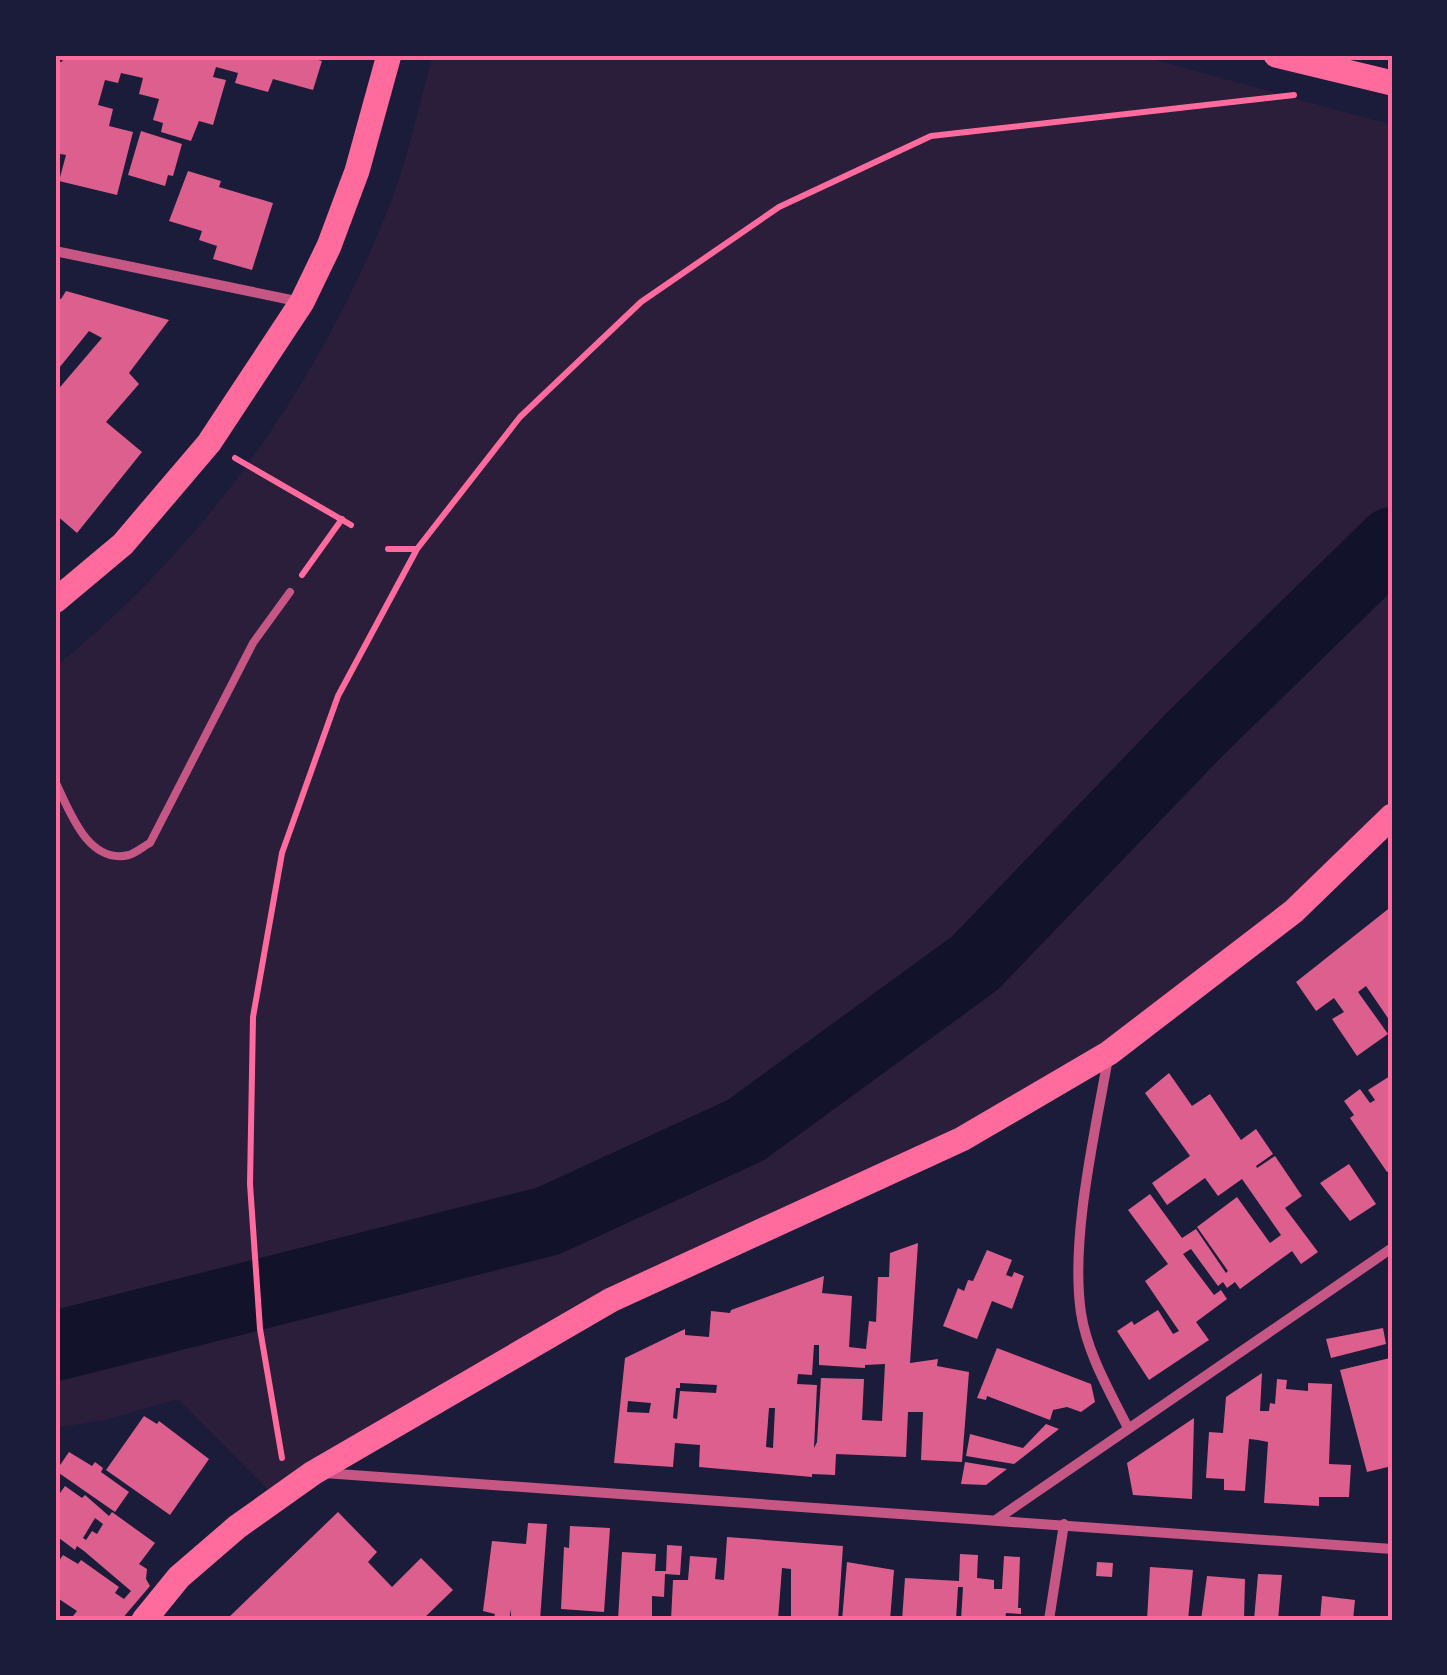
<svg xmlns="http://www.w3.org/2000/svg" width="1447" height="1675" font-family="Roboto,sans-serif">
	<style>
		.green { fill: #2a1e3b }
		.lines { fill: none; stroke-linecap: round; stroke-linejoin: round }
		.river { stroke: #12122b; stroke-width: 70 }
		.building { fill: #dd5f8e; fill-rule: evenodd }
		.path { stroke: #ff6b9d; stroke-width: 6 }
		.service { stroke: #c65784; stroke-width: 8 }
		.minor { stroke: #c65784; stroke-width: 10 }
		.primary { stroke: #ff6b9d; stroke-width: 25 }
		.neatline { fill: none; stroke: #ff6b9d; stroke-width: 4 }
	</style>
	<rect width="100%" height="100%" fill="#1b1b3a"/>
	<path class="green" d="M433,55H1138L1392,125V825L1129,1046L586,1317L280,1502L178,1399L105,1420L55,1428V667C205,547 321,381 391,202C409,155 419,103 433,55Z"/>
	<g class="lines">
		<path class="river" d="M55,1346L548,1221L746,1130L975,963L1197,732L1392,542"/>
	</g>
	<path class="building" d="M64,55H300L322,61L313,90L273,79L268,92L235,83L238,73L216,67L213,77L226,80L213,125L199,121L191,141L161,132L163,123L153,120L159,99L139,94L143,78L121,73L118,83L105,80L98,105L113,109L109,126L133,132L117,195L59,181L66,155L55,153V69L57,61L62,62Z
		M141,131L182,144L173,176L168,175L165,186L128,175Z
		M188,171L221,181L219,187L273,203L252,270L213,259L217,246L199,240L202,231L169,221Z
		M66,291L169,320L129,373L139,384L106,422L142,452L77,533L55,514V393L102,338L89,331L55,373V297L61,299Z
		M1392,906V991L1388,994L1392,997V1024L1366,986L1358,992L1388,1034L1357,1056L1332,1019L1344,1012L1334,998L1316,1011L1296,982Z
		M1169,1073L1192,1106L1210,1094L1241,1140L1256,1129L1273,1154L1256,1166L1257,1168L1275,1156L1302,1196L1285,1208L1318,1252L1301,1264L1292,1251L1240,1289L1235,1282L1227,1288L1223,1282L1218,1286L1191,1249L1183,1254L1214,1295L1221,1290L1227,1299L1196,1322L1209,1340L1149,1380L1117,1331L1132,1321L1134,1325L1158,1310L1173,1334L1179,1331L1145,1281L1168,1264L1128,1210L1150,1194L1182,1238L1196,1229L1226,1273L1228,1271L1197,1227L1237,1197L1270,1243L1281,1235L1242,1179L1218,1196L1205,1178L1167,1205L1152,1183L1190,1156L1145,1093Z
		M1390,1076L1392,1169L1387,1172L1350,1118L1354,1115L1344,1101L1360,1089L1370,1103L1375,1100L1368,1090Z
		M1349,1164L1376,1204L1350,1221L1320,1183Z
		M918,1243L910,1363L938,1359L937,1366L969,1372L962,1462L921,1460L923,1412H908L906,1457L836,1454L835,1475L812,1474V1477L699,1467L700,1445L675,1443L673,1467L614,1463L625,1358L685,1329V1335L709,1337L711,1311L730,1313L731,1310L824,1276L822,1293L852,1296L849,1347L866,1349L869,1321L876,1322L878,1277H889L890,1253ZM814,1345H819V1365L865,1368V1365L885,1364L882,1421L862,1420L864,1379L821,1378L817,1442L814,1448L817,1385L797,1384L798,1374L812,1375ZM680,1383L717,1385L716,1393L680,1391L677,1419L673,1418L676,1388H680ZM628,1401L651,1403L649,1413L627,1412ZM769,1408H775L773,1448L766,1447Z
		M987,1250L1012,1260L1006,1275L1012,1277L1014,1272L1024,1276L1012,1309L992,1301L977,1339L943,1326L958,1288L964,1291L968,1280L973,1281Z
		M1383,1328L1386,1344L1331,1358L1326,1339Z
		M997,1348L1091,1384L1095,1402L1081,1412L1067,1407L1053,1410L1050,1420L987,1396L986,1400L977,1398Z
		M1392,1348V1466L1367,1472L1340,1370L1390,1358L1388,1349Z
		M1262,1373L1260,1411H1269L1270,1403L1275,1404L1277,1379L1287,1380L1286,1389L1308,1391V1383L1332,1384L1329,1464L1351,1465L1349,1497H1319V1506L1264,1503L1268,1442L1258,1440L1249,1439L1245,1491L1224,1490V1479L1206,1478L1209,1432L1223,1433L1226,1397Z
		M144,1416L157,1424L159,1421L209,1459L170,1515L106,1470Z
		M1194,1418L1192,1499L1133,1495L1127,1463Z
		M1046,1424L1059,1429L1014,1464L966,1456L970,1434L1023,1448Z
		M69,1452L92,1466L95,1462L103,1468L101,1472L129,1492L115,1512L56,1471Z
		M965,1462L1007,1469L986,1485L961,1484Z
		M65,1486L82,1498L85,1495L109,1516L112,1512L155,1543L139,1564L147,1569L146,1579L150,1586L121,1620H80L73,1616L77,1611L59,1599L55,1606V1567L63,1555L78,1564L81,1560L119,1587L115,1593L124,1599L131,1591L84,1551L77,1546L75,1550L55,1535V1500ZM95,1518L103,1524L97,1534L92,1531L86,1540L83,1538Z
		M338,1512L377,1552L368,1562L392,1587L421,1558L453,1590L422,1620H226Z
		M528,1523L547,1524L540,1620H511V1609L509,1620H493L495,1614L483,1611L492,1541L526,1544Z
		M570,1526L610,1528L604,1612L561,1609L564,1547L569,1548Z
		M727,1537L843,1546L838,1620H791V1569L782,1568L778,1620H671L673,1580H688L690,1556L717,1558L715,1579L724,1580Z
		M667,1545L682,1546L680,1575L665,1574L664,1597L652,1596V1620H618L622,1552L656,1554L655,1571H666Z
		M960,1554L978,1555L977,1578L994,1580V1589H1002L1004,1556L1020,1557L1018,1608H1021V1614L1006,1613L1005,1620H961L963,1587H958L956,1620H902L905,1578L959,1581Z
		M847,1562L894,1570L890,1620H842Z
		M1097,1562L1113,1563L1112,1577L1096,1576Z
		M1150,1567L1193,1570L1188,1620H1147Z
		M1258,1574L1282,1575L1278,1620H1254Z
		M1207,1576L1245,1579L1244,1620H1201Z
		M1322,1596L1355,1600L1353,1620H1320Z"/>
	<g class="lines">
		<path class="path" d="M235,458L351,525
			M388,549H417
			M302,575L342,519
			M282,1458L260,1329L250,1184L253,1017L282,853L338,696L417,549L520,417L641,302L779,207L931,136L1294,95"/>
		<path class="service" d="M55,781C69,809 87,865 129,855C136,853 144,846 150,843L253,643L290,592"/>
		<path class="minor" d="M55,251L301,302
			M1108,1058C1095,1133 1070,1239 1081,1313C1087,1353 1110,1392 1128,1428
			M324,1473L1392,1549
			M997,1519L1392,1248
			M1049,1620L1064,1524"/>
		<path class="primary" d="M1276,55L1392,83
			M55,601L123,544L209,443L302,302L329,246L357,171L389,55
			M144,1620L179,1577L237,1527L313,1473L611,1300L962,1139L1109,1053L1294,911L1392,816"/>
	</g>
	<rect width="1447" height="1675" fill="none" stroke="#1b1b3a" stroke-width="115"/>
	<rect x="58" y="58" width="1332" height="1560" class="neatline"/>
</svg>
